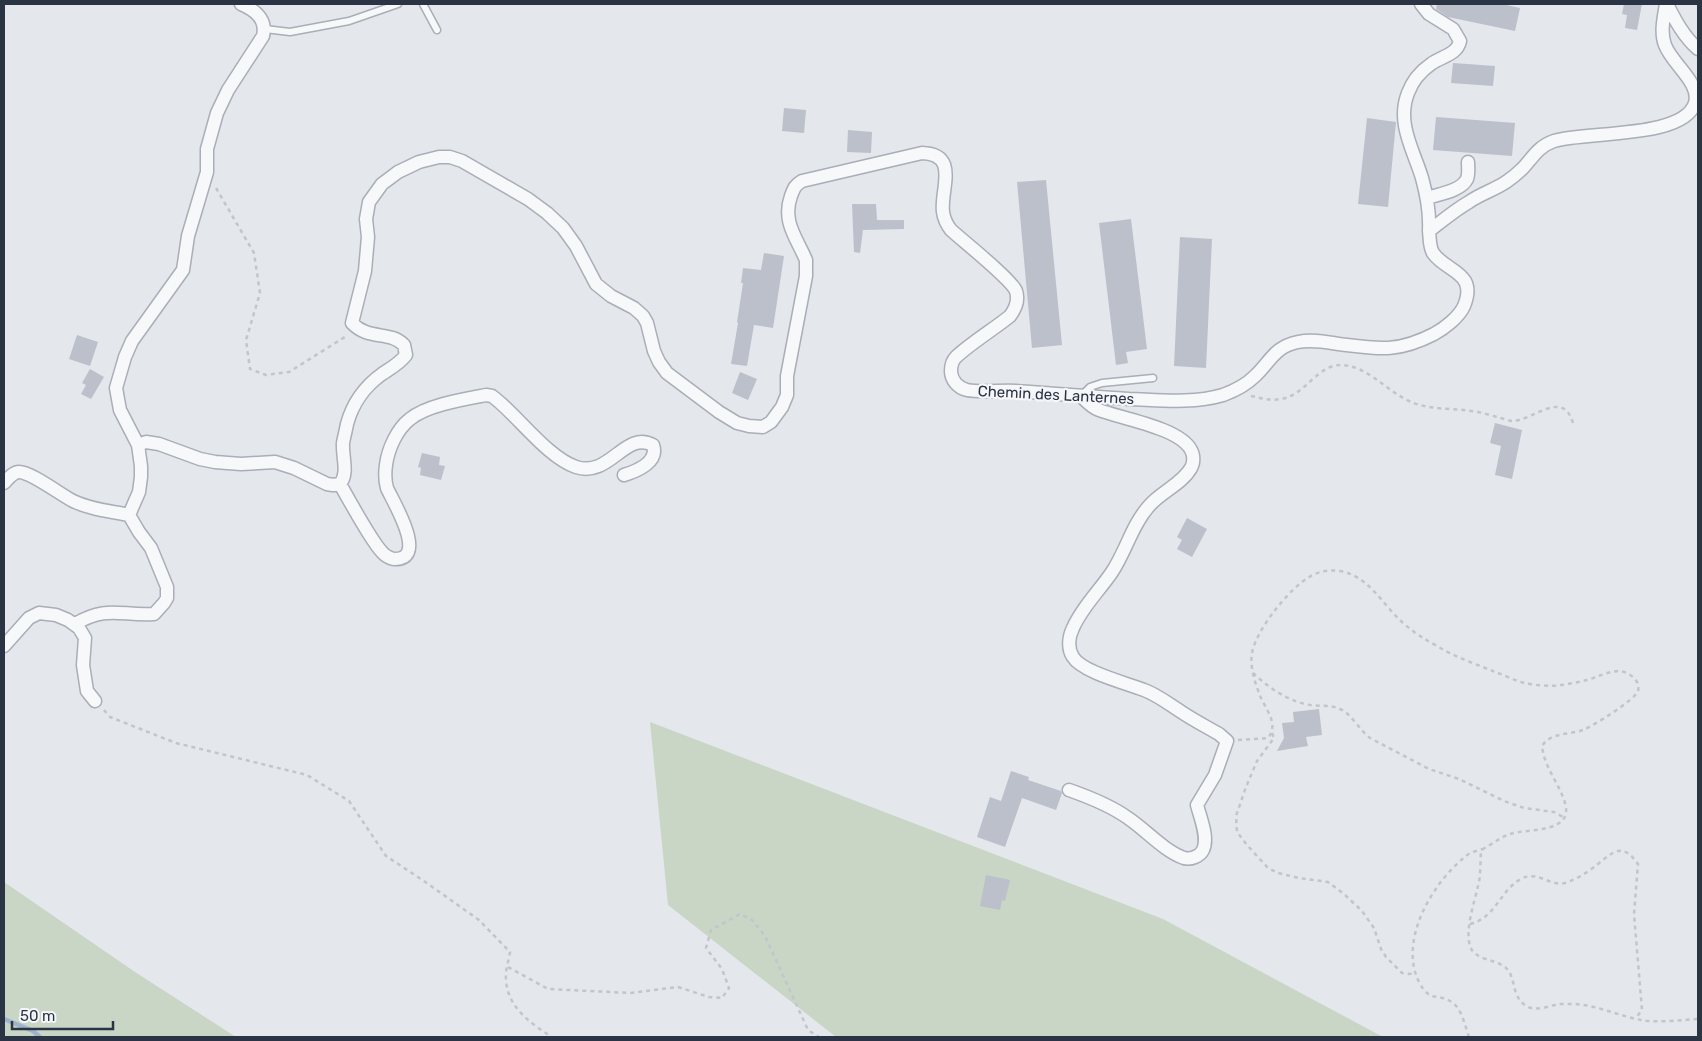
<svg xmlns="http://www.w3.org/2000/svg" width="1702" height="1041" font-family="Rubik,sans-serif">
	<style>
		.green { fill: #c9d6c5 }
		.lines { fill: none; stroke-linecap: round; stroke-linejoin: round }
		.stream { stroke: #9fb4cc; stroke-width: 4.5 }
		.building { fill: #bbc0ca }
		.lane-casing { stroke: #a9aeb7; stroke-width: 9 }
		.street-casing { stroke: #a9aeb7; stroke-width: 15 }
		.path { stroke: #c2c5cb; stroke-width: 2.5; stroke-dasharray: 4 4; stroke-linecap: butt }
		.lane { stroke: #f7f8fa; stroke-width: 6 }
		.street { stroke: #f7f8fa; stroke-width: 12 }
		.labels { text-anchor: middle; stroke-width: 4.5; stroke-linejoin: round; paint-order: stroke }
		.street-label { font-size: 15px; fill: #2b3445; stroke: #f4f6f9 }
	</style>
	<rect width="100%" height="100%" fill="#e4e7ec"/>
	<path class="green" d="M650,722L1163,919L1383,1037H836L668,905Z
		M4,882L135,972L236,1037H4Z"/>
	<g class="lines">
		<path class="stream" d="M4,1019L33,1031L40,1037"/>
	</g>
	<path class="building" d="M1437,4H1502L1520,8L1515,31L1448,17L1436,9Z
		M1624,4H1642L1637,30L1625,28L1627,15L1622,14Z
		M1453,63L1495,66L1493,86L1451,83Z
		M784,108L806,110L804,133L782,131Z
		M1436,117L1515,123L1512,156L1433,150Z
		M1367,118L1396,122L1388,207L1358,204Z
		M848,130L872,132L871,153L847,152Z
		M1046,180L1062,345L1032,348L1017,182Z
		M852,204H876L877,220H904V229L863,230L860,253L854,252Z
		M1131,219L1147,349L1126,352L1128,363L1116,365L1099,223Z
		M1180,237L1212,239L1206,368L1174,366Z
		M764,253L784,256L773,328L754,325L747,366L731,364L738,323L737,322L743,283H741L743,268L761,270Z
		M77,335L98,342L90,366L69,359Z
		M90,369L104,377L91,399L81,394L86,385L82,383Z
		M740,372L757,379L748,400L732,393Z
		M1495,423L1522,430L1512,479L1495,475L1501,446L1490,443Z
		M422,453L440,457L439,465L445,466L441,480L420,475L421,468L418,467Z
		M1187,518L1207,529L1192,557L1177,549L1182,540L1177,537Z
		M1319,709L1322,735L1306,737L1308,746L1277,751L1284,738L1282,723L1294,722L1293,712Z
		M1011,771L1029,777L1028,780L1061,791L1062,793L1056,810L1022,798L1005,847L977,837L990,797L1001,801Z
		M986,875L1010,880L1005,901L1002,900L1000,910L980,906Z"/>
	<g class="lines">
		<defs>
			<path id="lane" d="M423,4L437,30
				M265,29L290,32L349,21L398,4
				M1081,396L1090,387L1102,383L1153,378"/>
			<path id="street" d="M1421,4L1429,14L1453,29L1460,41C1457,55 1442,56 1431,64C1421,71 1412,82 1408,93C1396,123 1414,151 1422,178C1427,196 1430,212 1429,231
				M1667,4C1675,20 1684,37 1698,49
				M1427,198C1439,194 1461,191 1467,179C1469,174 1468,167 1468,162
				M138,445L146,442L159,444L200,459L215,462L241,464L275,462L294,468L327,484L333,485L340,484C349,473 342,457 343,443C344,437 346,430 347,424C353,402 364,387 382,374C391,368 399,364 406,355L404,345C389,330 369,341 352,323L365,271L368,237L366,219L369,202L382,184L398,172L419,162L439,157H450L462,161L528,199L547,213L563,228L576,246L596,284L611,296L634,308L643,316L647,323L654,351L659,362L667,373L719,412L737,423L749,426L763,427L771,422L782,407L787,395V376L806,276V260C796,237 782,221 791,196C794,188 795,185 802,181L922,153C960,154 940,190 943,212C944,219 947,225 951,230C963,241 1011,279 1016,291C1019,300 1016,308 1010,316C994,329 971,343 956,357C953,360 951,366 951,371C951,380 958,388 967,390C981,393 1001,390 1016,391C1053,394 1091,396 1129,399C1160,400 1192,404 1223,395C1234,391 1247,384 1255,376C1271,361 1274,347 1298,342C1312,339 1326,342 1339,344C1379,349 1397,353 1434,334C1445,328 1459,317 1464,306C1478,272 1446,272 1433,253C1429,246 1430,238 1429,231C1442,221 1455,210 1469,202C1480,194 1494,190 1506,182C1512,178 1518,173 1523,168C1533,157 1539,146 1554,141C1586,131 1684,139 1695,103C1701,83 1672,64 1665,45C1660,32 1664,17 1666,4
				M4,483C8,479 13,472 19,472C31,472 61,495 73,501C92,510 110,511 129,515L139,532L151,548L167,587V598L164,603L154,614C120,616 107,605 75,624
				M340,484C350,502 360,520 371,537C375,543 379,550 385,555C388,557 391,559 395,559C429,559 392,500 387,488C385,481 385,472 386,465C388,449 397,429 410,419C427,405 465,399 486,395L492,396L497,400C520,419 549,458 576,467C610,478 625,430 653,445C659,462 637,471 624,475
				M129,515L139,492L141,477V466L138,445L120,410L116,388L125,357L132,341L183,270L188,236L207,172V149L217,113L228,90L263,36C267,19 255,10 241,4
				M4,646L29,618L39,613L56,615L68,620L79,628L85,638L83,665L87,691L95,701
				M1069,790C1089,797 1110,805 1128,818C1146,830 1164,851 1184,858C1191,860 1200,856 1203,850C1209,838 1200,817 1197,805L1215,775L1227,741L1219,734C1207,727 1195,721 1183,713C1170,705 1158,695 1144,690C1126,683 1082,672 1073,657C1067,648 1069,636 1073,628C1082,607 1100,590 1112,572C1126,551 1132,525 1149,506C1161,492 1182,484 1191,468C1194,463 1194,455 1191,450C1180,428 1120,418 1099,410C1091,407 1086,401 1081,396"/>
		</defs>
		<use href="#lane" class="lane-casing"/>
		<use href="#street" class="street-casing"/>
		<path class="path" d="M216,188L254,253L260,293L246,340L250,369L266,375L289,372L348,335
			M1251,396C1261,398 1270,401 1281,399C1305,396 1317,364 1342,365C1367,366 1387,391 1409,401C1428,410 1451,408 1472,411C1482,412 1492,416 1501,418C1505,419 1509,421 1512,421C1533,421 1563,388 1573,423
			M1253,673C1268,687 1285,699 1305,704C1316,707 1329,704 1340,709C1352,714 1359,730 1370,738L1429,769L1459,779L1504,801L1524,808L1554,812L1563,817
			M104,710L110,717L176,743L307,775L349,801L386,856L421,879L479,920L510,952C509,960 505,970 506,979C507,1007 530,1023 552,1037
			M1272,733L1274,738L1257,761L1246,787L1236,816L1237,832L1247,845L1268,868L1278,873L1299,878L1328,882L1344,894L1362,911L1374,928L1381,949L1386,957L1402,973L1409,974L1416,973
			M1238,740L1268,738C1280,723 1264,708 1259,693C1254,680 1250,666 1252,653C1256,631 1284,596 1302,582C1313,573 1325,569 1340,571C1369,576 1382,604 1402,622C1413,632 1424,639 1437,646C1455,657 1476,664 1495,672C1504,675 1514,680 1524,683C1534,685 1551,687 1561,685C1570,684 1579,682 1587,680C1598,677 1608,671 1620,671C1628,672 1641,680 1638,691C1635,700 1593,726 1583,730C1569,735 1551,732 1542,746C1544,767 1559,783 1565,803C1574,834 1527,828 1510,834C1501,837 1492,844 1483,849L1481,852C1480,863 1481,876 1478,886C1474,904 1465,929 1470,946C1474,960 1495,959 1505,967C1517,977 1510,995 1526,1006C1536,1012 1548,1006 1559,1004C1564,1004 1569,1004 1574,1004C1597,1005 1619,1016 1641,1020C1656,1023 1682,1020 1698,1019
			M1470,924C1497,917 1499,891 1521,879C1538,869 1551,889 1568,882C1579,878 1589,871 1598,864C1615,850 1623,843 1638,864L1634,914L1642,1010L1636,1018
			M508,967L548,989L631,993L678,987L709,997L722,998L729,988L722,969L706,948L711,930L740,914L752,920L765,936L808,1030L819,1037
			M1469,1037C1465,1026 1462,1010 1453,1003C1439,992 1430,1004 1419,982C1398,940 1433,882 1466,856C1470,852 1477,851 1483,849"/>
		<use href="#lane" class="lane"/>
		<use href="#street" class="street"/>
	</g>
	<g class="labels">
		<g class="street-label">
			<text transform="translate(1056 395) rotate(3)" y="5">Chemin des Lanternes</text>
		</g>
	</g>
	<rect width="1702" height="1041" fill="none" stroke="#2b3445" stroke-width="10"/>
	<path d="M12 1021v8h101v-8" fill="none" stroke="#2b3445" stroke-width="2.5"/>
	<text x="20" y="1021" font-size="15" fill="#2b3445" stroke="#f4f6f9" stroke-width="4" paint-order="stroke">50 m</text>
</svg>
